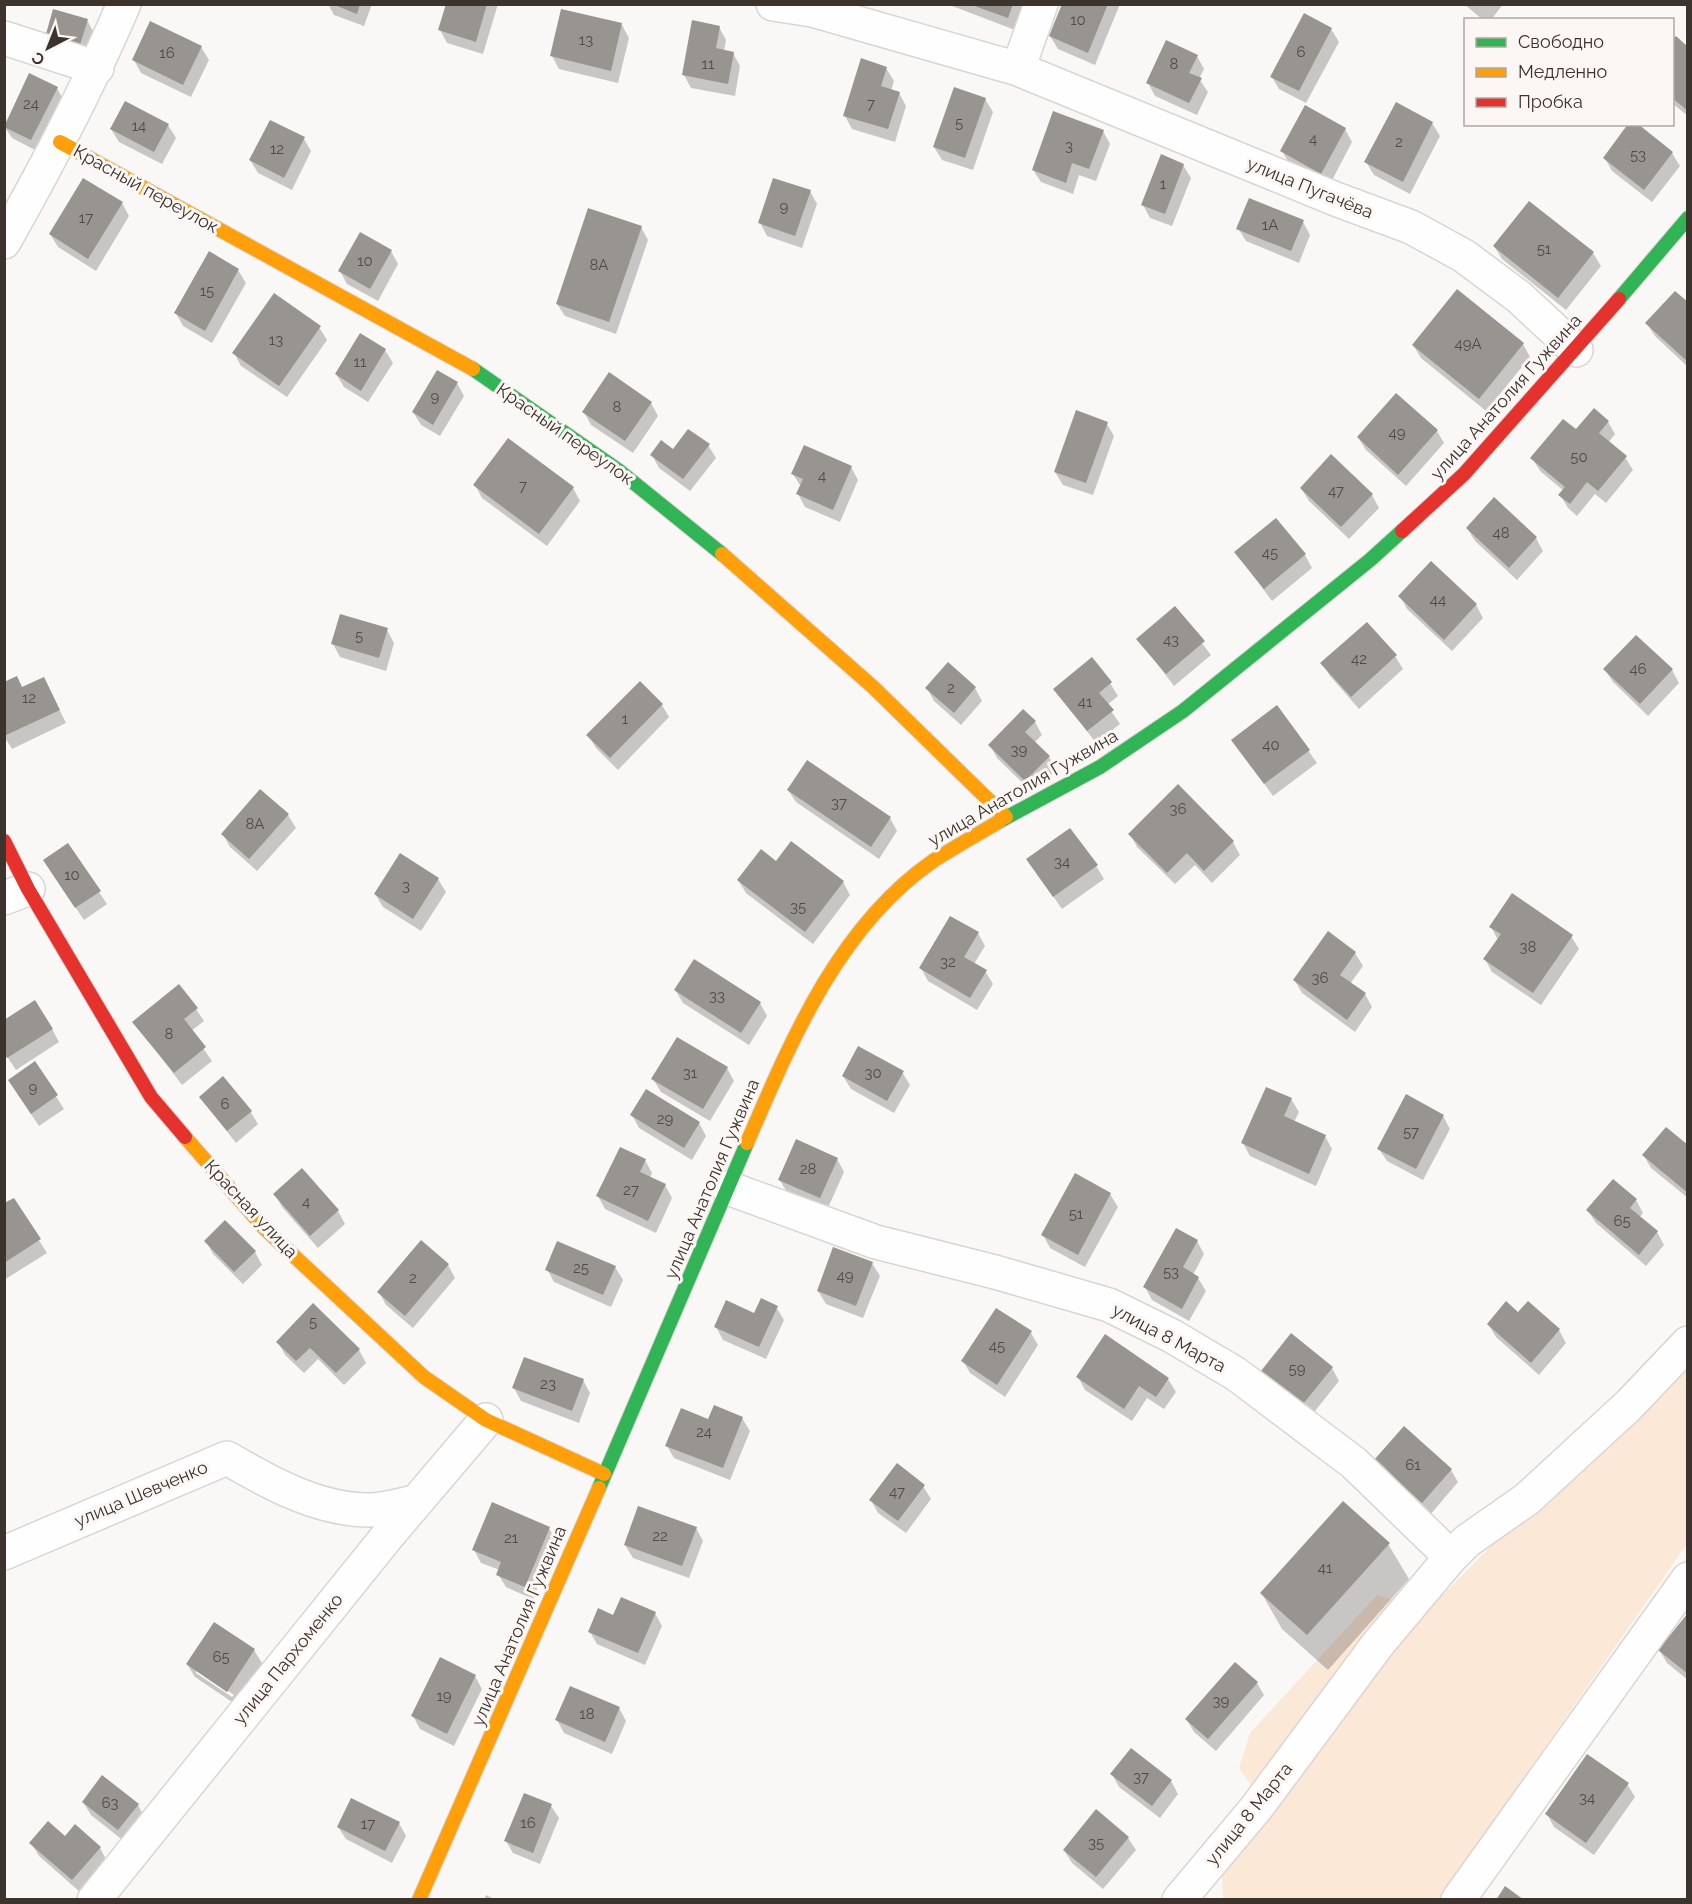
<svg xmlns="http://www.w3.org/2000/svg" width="1692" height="1904" font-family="Raleway,sans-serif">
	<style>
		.green { fill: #fce8d7 }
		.shadow { fill: #0003; fill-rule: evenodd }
		.building { fill: #989490 }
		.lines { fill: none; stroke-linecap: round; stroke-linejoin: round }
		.street-casing { stroke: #dad5d1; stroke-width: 36 }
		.fast-casing { stroke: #dad5d1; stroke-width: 16 }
		.slow-casing { stroke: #dad5d1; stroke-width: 16 }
		.jam-casing { stroke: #dad5d1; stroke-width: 16 }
		.street { stroke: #fefefe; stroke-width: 33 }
		.fast { stroke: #30b455; stroke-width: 14 }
		.slow { stroke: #ff9f0a; stroke-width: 14 }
		.jam { stroke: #e5322d; stroke-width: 14 }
		.labels { text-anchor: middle; stroke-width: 6; stroke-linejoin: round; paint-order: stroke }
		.number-label { font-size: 15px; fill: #524b45 }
		.street-label { font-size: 18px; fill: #3b332c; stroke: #fcf7f4 }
	</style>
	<rect width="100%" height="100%" fill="#faf8f6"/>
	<path class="green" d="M1687,1357V1544L1439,1899H1223L1222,1872L1256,1792L1239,1768L1250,1733L1377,1595L1428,1610L1532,1504Z"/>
	<path class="shadow" d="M328,4H372L364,26L334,15Z
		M447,4H498L483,54L447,43L440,30Z
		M947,4H1024L1015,30Z
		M1064,4H1120L1095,65L1058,49L1050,36Z
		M1464,4H1503L1491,20H1483Z
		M87,20L94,33L87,57L55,47L47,34Z
		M622,25L629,38L618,83L559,69L552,56Z
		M719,27L726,40L724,51L733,53L740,66L735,96L691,88L684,75Z
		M1331,29L1339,42L1306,103L1279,89L1272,77Z
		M1672,42L1688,49V116L1672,103Z
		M201,47L209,60L191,97L141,73L134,60Z
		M1197,56L1204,69L1199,79L1208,92L1197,115L1155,96L1148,83Z
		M886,68L894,81L891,91L899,93L906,106L895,142L852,129L845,116Z
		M30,75L57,88L64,101L39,152L12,138L4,126Z
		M985,99L993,112L973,170L942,160L934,147Z
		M1396,104L1432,123L1440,136L1410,194L1374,175L1366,162Z
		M1636,124L1672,153L1680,166L1652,202L1612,171L1605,158Z
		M168,125L176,138L162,164L119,142L111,129Z
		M1345,129L1352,142L1329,186L1289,163L1282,151Z
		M1103,131L1110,144L1096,181L1079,175L1073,194L1041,182L1033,170Z
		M304,139L311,151L292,190L258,173L250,160Z
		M1183,165L1191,178L1172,226L1150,218L1143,205Z
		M810,191L817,204L802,248L767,236L760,223Z
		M122,203L129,216L96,271L58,247L50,234Z
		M1529,203L1593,253L1601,266L1566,310L1502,259L1494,246Z
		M1303,222L1310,235L1299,263L1246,241L1238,228Z
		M641,227L648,240L616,334L565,316L557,304Z
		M391,251L398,264L378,301L347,284L340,271Z
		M238,270L246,283L212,343L183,326L176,313Z
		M1688,304V367L1655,336L1647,324Z
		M319,327L327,340L287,397L241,366L234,353Z
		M360,336L385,350L393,363L368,402L344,387L336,374Z
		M1523,344L1530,357L1486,411L1421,358L1413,345Z
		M457,383L464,396L440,436L421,425L413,412Z
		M651,403L658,416L633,453L591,425L584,412Z
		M1608,422L1615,434L1608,443L1625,457L1633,470L1606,503L1595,494L1577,516L1568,508L1560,495L1564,491L1540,471L1532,458L1576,431Z
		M1107,424L1114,436L1093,495L1063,485L1055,472Z
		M1437,431L1444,443L1406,486L1366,450L1358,437Z
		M708,445L716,458L690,491L659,468L652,455Z
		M851,467L858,480L840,522L805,507L798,494L801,487L793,474Z
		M475,485L573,488L580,501L547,546L482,498Z
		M1301,488L1372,495L1379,508L1349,539L1309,501Z
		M1494,499L1536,538L1543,551L1517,580L1475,541L1467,528Z
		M1236,553L1305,555L1312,568L1272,601Z
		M1400,596L1476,605L1483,618L1452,651L1407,609Z
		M1175,608L1211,655L1174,686L1138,639Z
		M387,630L394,643L386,671L340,657L333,644Z
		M1395,656L1403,669L1359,709L1330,676L1322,663Z
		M1605,670H1672L1679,683L1648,716L1613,682Z
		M1110,683L1118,696L1107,705L1120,724L1096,743L1055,689Z
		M4,684L50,691L66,723L12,749L4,736Z
		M927,688H975L982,701L961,725L934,701Z
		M662,705L669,717L618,770L596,748L588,735Z
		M1277,707L1317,763L1273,796L1233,740Z
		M1035,722L1042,735L1034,743L1049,757L1056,770L1033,793L997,758L990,745Z
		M788,790L890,818L897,831L879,859L796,802Z
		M261,791L288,815L296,828L257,871L230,847L223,834Z
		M1130,834L1233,842L1240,855L1212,883L1195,865L1175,884L1137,847Z
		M1028,860L1096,866L1104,879L1062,909Z
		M776,863L843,882L850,895L813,944L746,893L738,880Z
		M52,873L99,892L107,904L84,920Z
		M438,879L446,892L421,931L383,907L375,894Z
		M1491,927L1571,936L1579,949L1541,1005L1492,972L1485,959L1498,940Z
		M978,933L985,946L974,964L985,971L993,984L977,1010L928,981L921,968Z
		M1355,953L1363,966L1350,984L1365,994L1372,1007L1355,1032L1302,993L1295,981Z
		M676,991L760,1003L767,1016L749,1045L683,1003Z
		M196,1009L204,1021L191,1031L212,1061L182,1085L134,1022Z
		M52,1029L59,1042L16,1070L4,1052Z
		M35,1064L64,1109L39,1126L17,1093Z
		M727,1068L734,1081L710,1121L661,1092L653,1079Z
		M902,1072L910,1085L894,1113L851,1089L843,1076Z
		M1267,1089L1291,1099L1299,1112L1294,1122L1325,1136L1332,1149L1316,1186L1250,1156L1243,1143Z
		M200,1097L250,1111L258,1124L236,1143Z
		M632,1115L699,1123L706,1136L692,1160L639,1128Z
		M1443,1116L1450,1129L1423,1180L1387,1161L1379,1149Z
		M1688,1147V1198L1651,1168L1644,1156Z
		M837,1159L844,1172L827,1210L787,1192L779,1179Z
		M645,1160L652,1173L650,1178L665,1185L672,1198L656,1233L605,1209L598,1196Z
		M275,1194L338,1211L345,1224L318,1248L282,1207Z
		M1110,1194L1118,1207L1085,1267L1050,1248L1043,1235Z
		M13,1200L47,1253L4,1280V1205Z
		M1636,1200L1643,1213L1639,1218L1657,1232L1664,1245L1646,1266L1596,1223L1588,1211Z
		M206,1241L255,1252L262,1265L243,1284L213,1254Z
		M1197,1241L1204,1254L1193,1275L1198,1278L1206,1291L1189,1321L1152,1300L1145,1287Z
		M872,1263L880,1276L863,1318L826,1304L818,1291Z
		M448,1265L455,1278L413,1328L386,1305L379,1292Z
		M615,1267L623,1280L611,1307L554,1282L547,1269Z
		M776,1307L784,1320L766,1359L723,1340L716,1327Z
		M1488,1324L1559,1330L1566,1343L1539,1375L1496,1337Z
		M1031,1333L1038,1345L1005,1397L970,1373L963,1361Z
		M278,1342L359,1350L366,1363L344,1385L318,1359L304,1373L285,1355Z
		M1332,1368L1339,1381L1311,1416L1271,1384L1263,1371Z
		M1078,1377L1168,1379L1176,1392L1164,1409L1147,1398L1132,1421L1085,1390Z
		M583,1380L590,1393L579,1423L521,1401L514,1388Z
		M742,1418L750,1431L730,1480L674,1458L667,1446L709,1420Z
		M1375,1461L1451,1470L1458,1482L1430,1515Z
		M923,1486L931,1499L906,1533L878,1513L871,1500Z
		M549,1528L556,1541L533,1599L506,1587L498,1574L500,1570L481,1563L474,1550Z
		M696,1528L703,1541L689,1578L633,1558L625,1545Z
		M1388,1544L1409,1579L1328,1670L1282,1629L1262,1594Z
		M655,1613L662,1626L645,1665L597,1644L590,1632L614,1617Z
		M1688,1616V1680L1667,1663L1660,1651Z
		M215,1624L254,1650L262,1663L235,1704L195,1677L187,1664ZM196,1669L234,1695L232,1697L196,1673Z
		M475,1676L482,1689L454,1746L420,1729L413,1716Z
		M1257,1683L1264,1695L1216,1751L1194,1732L1187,1720Z
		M619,1708L626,1721L612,1754L564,1733L557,1720Z
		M1112,1774L1171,1781L1178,1794L1160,1818L1119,1787Z
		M1627,1784L1635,1797L1594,1855L1554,1827L1547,1814Z
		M83,1802L138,1805L145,1818L125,1842L91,1815Z
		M551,1806L559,1818L540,1864L513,1853L506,1841Z
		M399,1823L406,1836L392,1863L346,1839L338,1827Z
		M65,1838L100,1848L107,1861L80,1892L39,1856L31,1843Z
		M1128,1838L1136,1850L1103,1889L1072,1863L1064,1850Z
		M486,1895L496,1900H484Z"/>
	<path class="building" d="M332,4H360L357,14Z
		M446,4H487L476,42L438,30Z
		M969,4H1013L1008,18Z
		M1062,4H1108L1088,53L1049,36Z
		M53,9L88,19L80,45L46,34Z
		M561,9L622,23L611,71L550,56Z
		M1304,13L1332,28L1299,91L1270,77Z
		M692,20L720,26L716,48L734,52L728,84L682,75Z
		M150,21L202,46L183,85L132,60Z
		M1676,36L1688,47V111L1672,98V40Z
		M1166,40L1198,55L1189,73L1202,78L1189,103L1146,83Z
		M861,58L887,67L881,86L900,92L888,129L843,116Z
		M29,73L58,87L31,140L4,127Z
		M954,87L986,98L965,158L933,147Z
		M125,101L169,124L154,152L110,129Z
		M1396,102L1433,122L1403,182L1364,162Z
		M1305,105L1346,128L1321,174L1280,151Z
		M1053,111L1104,130L1089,169L1072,163L1066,183L1032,170Z
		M270,120L305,137L284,178L249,160Z
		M1628,124H1638L1673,152L1644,190L1603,158Z
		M1161,154L1184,164L1165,214L1141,205Z
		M83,178L123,202L88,259L49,234Z
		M773,178L811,190L795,236L758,223Z
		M1249,198L1304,220L1291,251L1236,229Z
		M1529,201L1594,252L1558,298L1493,246Z
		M588,208L642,226L609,322L556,304Z
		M360,232L392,250L370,289L338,271Z
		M209,251L239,269L205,331L174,313Z
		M1457,289L1524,343L1479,399L1412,345Z
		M1675,291L1688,302V362L1645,323Z
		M274,293L321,326L279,386L232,353Z
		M360,333L386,349L361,391L335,374Z
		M437,370L458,382L433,425L412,412Z
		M609,372L652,402L625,441L582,412Z
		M1396,393L1438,430L1398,475L1357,437Z
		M1594,408L1609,421L1599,433L1627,456L1598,491L1587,482L1570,504L1558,495L1565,487L1530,458L1563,419L1576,429Z
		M1076,410L1108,422L1086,483L1054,472Z
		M688,429L710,444L683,479L650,455L661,440L673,449Z
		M508,438L574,487L539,534L473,485Z
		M804,445L852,466L833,510L796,494L803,479L791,474Z
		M1331,454L1373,494L1341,527L1300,488Z
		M1494,497L1537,537L1509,568L1466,528Z
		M1276,518L1306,554L1264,589L1234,552Z
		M1431,561L1477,604L1444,640L1398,596Z
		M1175,606L1205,641L1166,674L1136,639Z
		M340,614L388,628L379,658L331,644Z
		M1367,622L1397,655L1351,697L1320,663Z
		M1636,635L1673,669L1640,704L1603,669Z
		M1092,657L1112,682L1099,693L1114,710L1087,731L1053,689Z
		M948,662L976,687L954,713L925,688Z
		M17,676L22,687L44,677L60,710L4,736V682Z
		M640,681L663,704L610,758L586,735Z
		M1277,705L1310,750L1264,784L1231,740Z
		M1023,709L1036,721L1025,732L1050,756L1025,781L988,745Z
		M807,760L891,817L871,847L787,790Z
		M1178,784L1234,841L1204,871L1187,853L1167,873L1128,834Z
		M260,789L289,814L249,859L221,834Z
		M1070,828L1098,865L1053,897L1026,859Z
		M791,841L844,881L805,932L737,880L761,849L776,861Z
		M68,843L101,891L75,908L43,860Z
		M400,853L439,878L413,919L374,894Z
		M1512,893L1573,935L1533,993L1483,959L1501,934L1489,927Z
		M950,916L979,932L964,957L987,970L970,998L919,968Z
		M1328,931L1356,952L1340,975L1366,993L1347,1020L1293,980Z
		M694,959L761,1002L741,1033L674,990Z
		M179,984L198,1008L184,1019L206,1047L174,1073L132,1022Z
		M35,1000L53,1029L7,1058L4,1053V1020Z
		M677,1037L728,1067L703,1109L651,1079Z
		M858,1046L904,1071L887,1101L842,1076Z
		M35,1061L58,1095L31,1114L8,1080Z
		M223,1076L252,1111L227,1131L199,1097Z
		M1266,1087L1292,1098L1284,1116L1326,1135L1309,1174L1241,1143Z
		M646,1089L700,1122L684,1148L630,1115Z
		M1406,1094L1444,1115L1416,1169L1377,1149Z
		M1666,1127L1688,1145V1193L1642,1155Z
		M796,1139L838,1158L820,1198L778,1180Z
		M620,1147L646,1159L640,1172L666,1184L648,1221L596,1196Z
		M302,1168L339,1210L310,1236L273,1194Z
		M1075,1173L1111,1193L1078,1255L1041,1235Z
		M1613,1179L1637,1199L1630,1208L1658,1231L1639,1255L1586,1210Z
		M14,1198L41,1239L4,1263V1203Z
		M225,1220L256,1251L234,1272L204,1241Z
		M1176,1228L1198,1240L1183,1267L1199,1277L1182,1309L1143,1287Z
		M421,1240L449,1264L405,1316L377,1292Z
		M557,1241L616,1266L603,1295L545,1270Z
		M833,1247L873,1262L856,1306L817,1291Z
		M761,1298L778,1306L759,1347L714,1327L726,1300L754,1313Z
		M1506,1301L1518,1312L1528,1301L1560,1329L1531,1363L1487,1324Z
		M313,1303L360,1349L336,1373L310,1348L296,1361L276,1342Z
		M996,1308L1032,1331L997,1385L961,1361Z
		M1291,1333L1333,1367L1303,1404L1261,1371Z
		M1105,1334L1169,1378L1156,1397L1139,1386L1124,1409L1076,1377Z
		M524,1357L584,1379L572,1411L512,1388Z
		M714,1405L743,1417L723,1468L665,1446L681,1408L708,1419Z
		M1404,1426L1452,1469L1422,1503L1374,1460Z
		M897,1463L925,1485L898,1521L869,1500Z
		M1343,1501L1390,1543L1307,1635L1260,1593Z
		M492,1502L550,1527L525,1587L496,1575L501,1562L472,1550Z
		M638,1506L697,1527L682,1566L624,1545Z
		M621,1597L656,1612L638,1653L588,1632L598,1608L613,1615Z
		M1688,1613V1674L1658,1650Z
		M214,1622L255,1649L227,1692L186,1664Z
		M440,1657L476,1675L447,1734L411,1716Z
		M1235,1662L1258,1682L1208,1739L1185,1719Z
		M570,1686L620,1707L605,1742L555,1720Z
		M1131,1748L1172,1780L1152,1806L1110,1774Z
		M1587,1754L1629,1783L1586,1843L1545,1814Z
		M102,1775L139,1804L118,1830L82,1802Z
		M524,1793L552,1804L533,1853L504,1841Z
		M351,1798L400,1822L385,1851L337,1827Z
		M1096,1809L1129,1837L1096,1877L1063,1850Z
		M48,1821L65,1836L75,1824L101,1847L72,1880L29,1843Z
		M1505,1886L1524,1900H1496Z"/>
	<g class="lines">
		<defs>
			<path id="street" d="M773,4L812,10L1018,69L1338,200L1411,227L1464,256L1519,297L1576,350
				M4,38L97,68
				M1018,69L1041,4
				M4,242C48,164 89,86 124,4
				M4,898L28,889
				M728,1188L876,1242L995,1272L1109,1305L1172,1336L1236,1374L1354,1463L1451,1557
				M4,1553L227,1458C270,1483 318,1510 369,1510C385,1510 400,1505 415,1502
				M94,1900L390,1533L486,1420
				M1179,1900L1257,1807L1378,1644L1451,1557L1467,1541L1527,1499L1629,1405L1688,1343
				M1458,1900L1688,1579"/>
			<path id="fast" d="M1619,299L1688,218
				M473,369L618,470L722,554
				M1000,821L1100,767L1183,711L1370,560L1402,531
				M599,1488L747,1143"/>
			<path id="slow" d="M60,142L473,369
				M722,554L873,687L1006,817
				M185,1137L265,1229L424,1377L486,1420L604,1474
				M747,1143C791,1041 838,927 933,861C955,847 978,834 1000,821
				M419,1900L599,1488"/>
			<path id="jam" d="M1402,531L1464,474L1619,299
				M4,841L28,889L151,1097L185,1137"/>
		</defs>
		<use href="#street" class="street-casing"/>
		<use href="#fast" class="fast-casing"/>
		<use href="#slow" class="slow-casing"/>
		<use href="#jam" class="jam-casing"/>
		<use href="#street" class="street"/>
		<use href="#fast" class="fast"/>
		<use href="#slow" class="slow"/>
		<use href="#jam" class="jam"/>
	</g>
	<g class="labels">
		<g class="number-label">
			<text x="1078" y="25">10</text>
			<text x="586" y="45">13</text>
			<text x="1301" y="57">6</text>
			<text x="167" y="58">16</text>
			<text x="708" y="69">11</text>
			<text x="1174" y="69">8</text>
			<text x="31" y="109">24</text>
			<text x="871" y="109">7</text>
			<text x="959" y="128">5</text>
			<text x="139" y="131">14</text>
			<text x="1313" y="144">4</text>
			<text x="1399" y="147">2</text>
			<text x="1069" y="151">3</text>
			<text x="277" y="154">12</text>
			<text x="1638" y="160">53</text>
			<text x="1163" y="189">1</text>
			<text x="784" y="212">9</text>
			<text x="86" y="223">17</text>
			<text x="1270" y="230">1А</text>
			<text x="1544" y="254">51</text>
			<text x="365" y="266">10</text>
			<text x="599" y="270">8А</text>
			<text x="207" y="296">15</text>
			<text x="276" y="345">13</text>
			<text x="1468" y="349">49А</text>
			<text x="360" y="367">11</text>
			<text x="435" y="402">9</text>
			<text x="617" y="412">8</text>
			<text x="1397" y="438">49</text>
			<text x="1579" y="462">50</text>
			<text x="822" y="481">4</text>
			<text x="523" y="491">7</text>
			<text x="1336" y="496">47</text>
			<text x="1501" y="538">48</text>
			<text x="1270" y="558">45</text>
			<text x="1438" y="605">44</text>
			<text x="359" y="641">5</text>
			<text x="1171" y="645">43</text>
			<text x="1359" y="664">42</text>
			<text x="1638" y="674">46</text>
			<text x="951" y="693">2</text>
			<text x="29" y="703">12</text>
			<text x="1085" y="707">41</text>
			<text x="625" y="724">1</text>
			<text x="1271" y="750">40</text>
			<text x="1019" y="755">39</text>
			<text x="839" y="808">37</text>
			<text x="1178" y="814">36</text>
			<text x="255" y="829">8А</text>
			<text x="1062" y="867">34</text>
			<text x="72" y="880">10</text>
			<text x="406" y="891">3</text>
			<text x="798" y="912">35</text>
			<text x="1528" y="952">38</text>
			<text x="948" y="967">32</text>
			<text x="1320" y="983">36</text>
			<text x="717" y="1001">33</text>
			<text x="169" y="1039">8</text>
			<text x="690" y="1078">31</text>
			<text x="873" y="1078">30</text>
			<text x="33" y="1093">9</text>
			<text x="225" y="1109">6</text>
			<text x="665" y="1124">29</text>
			<text x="1411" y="1137">57</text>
			<text x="808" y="1174">28</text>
			<text x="631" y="1195">27</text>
			<text x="306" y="1207">4</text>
			<text x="1076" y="1219">51</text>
			<text x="1622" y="1226">65</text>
			<text x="581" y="1273">25</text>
			<text x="1171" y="1277">53</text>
			<text x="845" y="1281">49</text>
			<text x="413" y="1283">2</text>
			<text x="313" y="1327">5</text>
			<text x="997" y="1351">45</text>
			<text x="1297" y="1374">59</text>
			<text x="548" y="1389">23</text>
			<text x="704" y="1437">24</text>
			<text x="1413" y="1470">61</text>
			<text x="897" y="1497">47</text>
			<text x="660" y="1541">22</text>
			<text x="511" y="1543">21</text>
			<text x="1325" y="1573">41</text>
			<text x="221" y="1662">65</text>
			<text x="444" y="1701">19</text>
			<text x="1221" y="1706">39</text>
			<text x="587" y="1719">18</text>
			<text x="1141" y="1782">37</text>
			<text x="1587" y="1803">34</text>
			<text x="110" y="1808">63</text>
			<text x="528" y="1828">16</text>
			<text x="368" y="1829">17</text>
			<text x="1096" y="1848">35</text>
		</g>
		<g class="street-label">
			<text transform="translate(1310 188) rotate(22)" y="6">улица Пугачёва</text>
			<text transform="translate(146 189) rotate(29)" y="6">Красный переулок</text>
			<text transform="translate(1506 397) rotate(-48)" y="6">улица Анатолия Гужвина</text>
			<text transform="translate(565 434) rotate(35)" y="6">Красный переулок</text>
			<text transform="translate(1023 788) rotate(-30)" y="6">улица Анатолия Гужвина</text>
			<text transform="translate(712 1179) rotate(-67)" y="6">улица Анатолия Гужвина</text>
			<text transform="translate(251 1209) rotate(47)" y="6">Красная улица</text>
			<text transform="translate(1169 1338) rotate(28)" y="6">улица 8 Марта</text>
			<text transform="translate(141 1494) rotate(-23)" y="6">улица Шевченко</text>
			<text transform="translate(519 1626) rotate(-67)" y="6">улица Анатолия Гужвина</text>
			<text transform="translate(288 1659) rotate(-51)" y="6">улица Пархоменко</text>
			<text transform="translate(1249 1814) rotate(-51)" y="6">улица 8 Марта</text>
		</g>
	</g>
	<rect width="1692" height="1904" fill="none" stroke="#3b332c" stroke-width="12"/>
	<rect x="1464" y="18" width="210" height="108" fill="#fcf7f4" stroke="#afa9a4" stroke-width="1.5"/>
	<rect x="1476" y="38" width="30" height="9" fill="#30b455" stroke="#afa9a4" stroke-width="1.5"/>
	<text x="1518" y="48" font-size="18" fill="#3b332c">Свободно</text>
	<rect x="1476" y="68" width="30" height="9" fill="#ff9f0a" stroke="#afa9a4" stroke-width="1.5"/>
	<text x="1518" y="78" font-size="18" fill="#3b332c">Медленно</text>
	<rect x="1476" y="98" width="30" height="9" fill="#e5322d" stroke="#afa9a4" stroke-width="1.5"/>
	<text x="1518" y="108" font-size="18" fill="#3b332c">Пробка</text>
	<g transform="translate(48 48) rotate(222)" stroke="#fcf7f4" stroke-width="4.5" paint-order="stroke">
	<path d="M0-4.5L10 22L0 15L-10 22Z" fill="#3b332c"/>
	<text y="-9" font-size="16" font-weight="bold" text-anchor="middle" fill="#3b332c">С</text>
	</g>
</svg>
